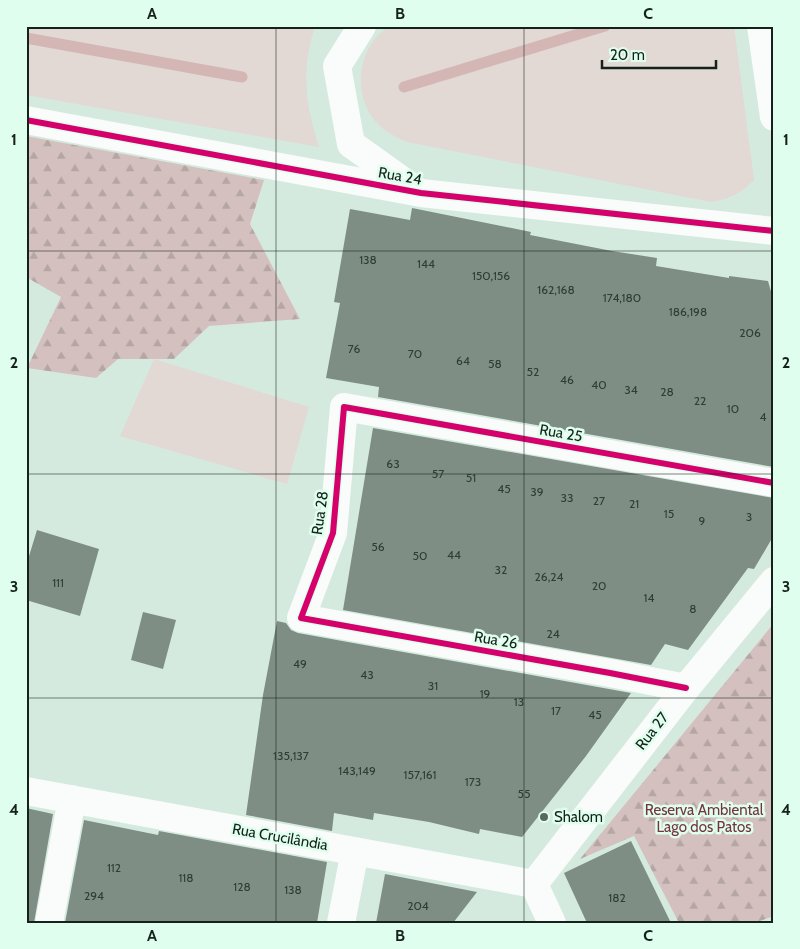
<svg xmlns="http://www.w3.org/2000/svg" width="800" height="949" font-family="Cabin,sans-serif">
	<style>
		.green { fill: #e2d8d4 }
		.forest { fill: url(#forest-firs) }
		.lines { fill: none; stroke-linecap: round; stroke-linejoin: round }
		.stream { stroke: #d4b6b5; stroke-width: 11 }
		.building { fill: #7e8e85 }
		.street { stroke: #f9fcfa; stroke-width: 28 }
		.secondary { stroke: #f9fcfa; stroke-width: 28 }
		.cycleway-casing { stroke: #dffeed; stroke-width: 9 }
		.cycleway { stroke: #d6006c; stroke-width: 6 }
		.grid { fill: none; stroke: #14221b; stroke-width: 1; stroke-opacity: 0.55 }
		.poi-dot { fill: #58685f; stroke: #dffeed; stroke-width: 2 }
		.labels { text-anchor: middle; stroke-width: 5; stroke-linejoin: round; paint-order: stroke }
		.number-label { font-size: 12px; fill: #2e3d36 }
		.street-label { font-size: 15px; fill: #14221b; stroke: #dffeed }
		.park-label { font-size: 15px; fill: #74333d; stroke: #dffeed }
		.poi-label { font-size: 15px; fill: #14221b; stroke: #dffeed; text-anchor: start }
		.neatline { fill: none; stroke: #14221b; stroke-width: 2 }
		.grid-label { font-size: 16px; text-anchor: middle; font-weight: bold; fill: #14221b }
	</style>
	<defs>
		<pattern id="forest-firs" width="22" height="20" patternUnits="userSpaceOnUse" patternTransform="scale(1.25)"><rect width="22" height="20" fill="#d4c1bf"/><path d="M5 1l3.5 6h-7zM16 11l3.5 6h-7z" fill="#b5a6a4"/></pattern>
	</defs>
	<rect width="100%" height="100%" fill="#d5eade"/>
	<path class="green" d="M26,26H315C301,71 305,103 319,147L26,95Z
		M389,26H734L754,180C741,194 729,199 711,202L407,142C396,137 385,132 377,123C358,103 356,70 370,46C374,38 382,32 389,26Z
		M154,359L309,407L287,484L120,436Z"/>
	<path class="forest" d="M26,136L264,180L250,224L300,319L209,326L174,359H118L96,378L27,368L61,297L26,277Z
		M774,623V916L754,923H679L634,836L580,859Z"/>
	<g class="lines">
		<path class="stream" d="M26,38L242,77
			M404,87L605,26"/>
	</g>
	<path class="building" d="M412,208L531,232L530,235L612,251L657,258L656,266L729,278V276L768,281L774,302V467L378,397L379,387L326,378L340,303L334,302L350,209L410,220Z
		M373,428L774,498V535L754,569L748,568L688,650L665,644L651,665L343,610Z
		M37,530L99,549L80,616L26,600V566Z
		M143,612L176,620L163,669L131,660Z
		M277,621L286,623L291,630L298,633L631,693L586,756L522,837L480,829L479,834L429,822L374,813L373,820L334,813L332,831L246,815L263,695Z
		M26,808L53,814L34,923H26Z
		M84,820L158,835L159,831L327,862L317,923H65Z
		M631,841L671,923H587L564,873Z
		M385,874L477,892L453,923H376Z"/>
	<g class="lines">
		<path class="street" d="M686,688L610,673L301,618L333,533L344,407L774,483
			M26,791L534,884
			M49,923L72,799
			M341,923L355,851"/>
		<path class="secondary" d="M362,26L337,66L351,144L414,189
			M761,26L774,117
			M26,120L421,193L774,231
			M552,923L534,884L686,688L774,581"/>
		<defs>
			<path id="cycleway" d="M26,120L421,193L774,231
				M686,688L610,673L301,618L333,533L344,407L774,483"/>
		</defs>
		<use href="#cycleway" class="cycleway-casing"/>
		<use href="#cycleway" class="cycleway"/>
	</g>
	<path class="grid" d="M276,26V923M524,26V923M26,251H774M26,474H774M26,698H774"/>
	<circle class="poi-dot" cx="544" cy="817" r="5"/>
	<g class="labels">
		<g class="number-label">
			<text x="368" y="264">138</text>
			<text x="426" y="268">144</text>
			<text x="491" y="280">150,156</text>
			<text x="556" y="294">162,168</text>
			<text x="622" y="302">174,180</text>
			<text x="688" y="316">186,198</text>
			<text x="750" y="337">206</text>
			<text x="354" y="353">76</text>
			<text x="415" y="358">70</text>
			<text x="463" y="365">64</text>
			<text x="495" y="368">58</text>
			<text x="533" y="376">52</text>
			<text x="567" y="384">46</text>
			<text x="599" y="389">40</text>
			<text x="631" y="394">34</text>
			<text x="667" y="396">28</text>
			<text x="700" y="405">22</text>
			<text x="733" y="413">10</text>
			<text x="763" y="421">4</text>
			<text x="393" y="468">63</text>
			<text x="438" y="478">57</text>
			<text x="471" y="482">51</text>
			<text x="504" y="493">45</text>
			<text x="537" y="496">39</text>
			<text x="567" y="502">33</text>
			<text x="599" y="505">27</text>
			<text x="634" y="508">21</text>
			<text x="669" y="518">15</text>
			<text x="749" y="521">3</text>
			<text x="702" y="525">9</text>
			<text x="378" y="551">56</text>
			<text x="454" y="559">44</text>
			<text x="420" y="560">50</text>
			<text x="501" y="574">32</text>
			<text x="549" y="581">26,24</text>
			<text x="58" y="587">111</text>
			<text x="599" y="590">20</text>
			<text x="649" y="602">14</text>
			<text x="693" y="613">8</text>
			<text x="553" y="638">24</text>
			<text x="300" y="668">49</text>
			<text x="367" y="679">43</text>
			<text x="433" y="690">31</text>
			<text x="485" y="698">19</text>
			<text x="519" y="706">13</text>
			<text x="556" y="715">17</text>
			<text x="595" y="719">45</text>
			<text x="291" y="760">135,137</text>
			<text x="357" y="775">143,149</text>
			<text x="420" y="779">157,161</text>
			<text x="473" y="786">173</text>
			<text x="524" y="798">55</text>
			<text x="114" y="872">112</text>
			<text x="186" y="882">118</text>
			<text x="242" y="891">128</text>
			<text x="293" y="894">138</text>
			<text x="94" y="900">294</text>
			<text x="617" y="902">182</text>
			<text x="418" y="910">204</text>
		</g>
		<g class="street-label">
			<text transform="translate(400 176) rotate(10)" y="5">Rua 24</text>
			<text transform="translate(561 433) rotate(10)" y="5">Rua 25</text>
			<text transform="translate(320 513) rotate(-82)" y="5">Rua 28</text>
			<text transform="translate(496 640) rotate(10)" y="5">Rua 26</text>
			<text transform="translate(652 731) rotate(-52)" y="5">Rua 27</text>
			<text transform="translate(280 837) rotate(10)" y="5">Rua Crucilândia</text>
		</g>
		<g class="park-label">
			<text x="704" y="815">Reserva Ambiental<tspan x="704" dy="17">Lago dos Patos</tspan></text>
		</g>
		<g class="poi-label">
			<text x="554" y="822">Shalom</text>
		</g>
	</g>
	<rect width="800" height="949" fill="none" stroke="#dffeed" stroke-width="55"/>
	<path d="M602 60v8h114v-8" fill="none" stroke="#14221b" stroke-width="2.5"/>
	<text x="610" y="60" font-size="15" fill="#14221b" stroke="#dffeed" stroke-width="4" paint-order="stroke">20 m</text>
	<rect x="28" y="28" width="744" height="894" class="neatline"/>
	<g class="grid-label">
		<text x="152" y="19">A</text>
		<text x="400" y="19">B</text>
		<text x="648" y="19">C</text>
		<text x="14" y="145">1</text>
		<text x="786" y="145">1</text>
		<text x="14" y="368">2</text>
		<text x="786" y="368">2</text>
		<text x="14" y="592">3</text>
		<text x="786" y="592">3</text>
		<text x="14" y="815">4</text>
		<text x="786" y="815">4</text>
		<text x="152" y="941">A</text>
		<text x="400" y="941">B</text>
		<text x="648" y="941">C</text>
	</g>
</svg>
